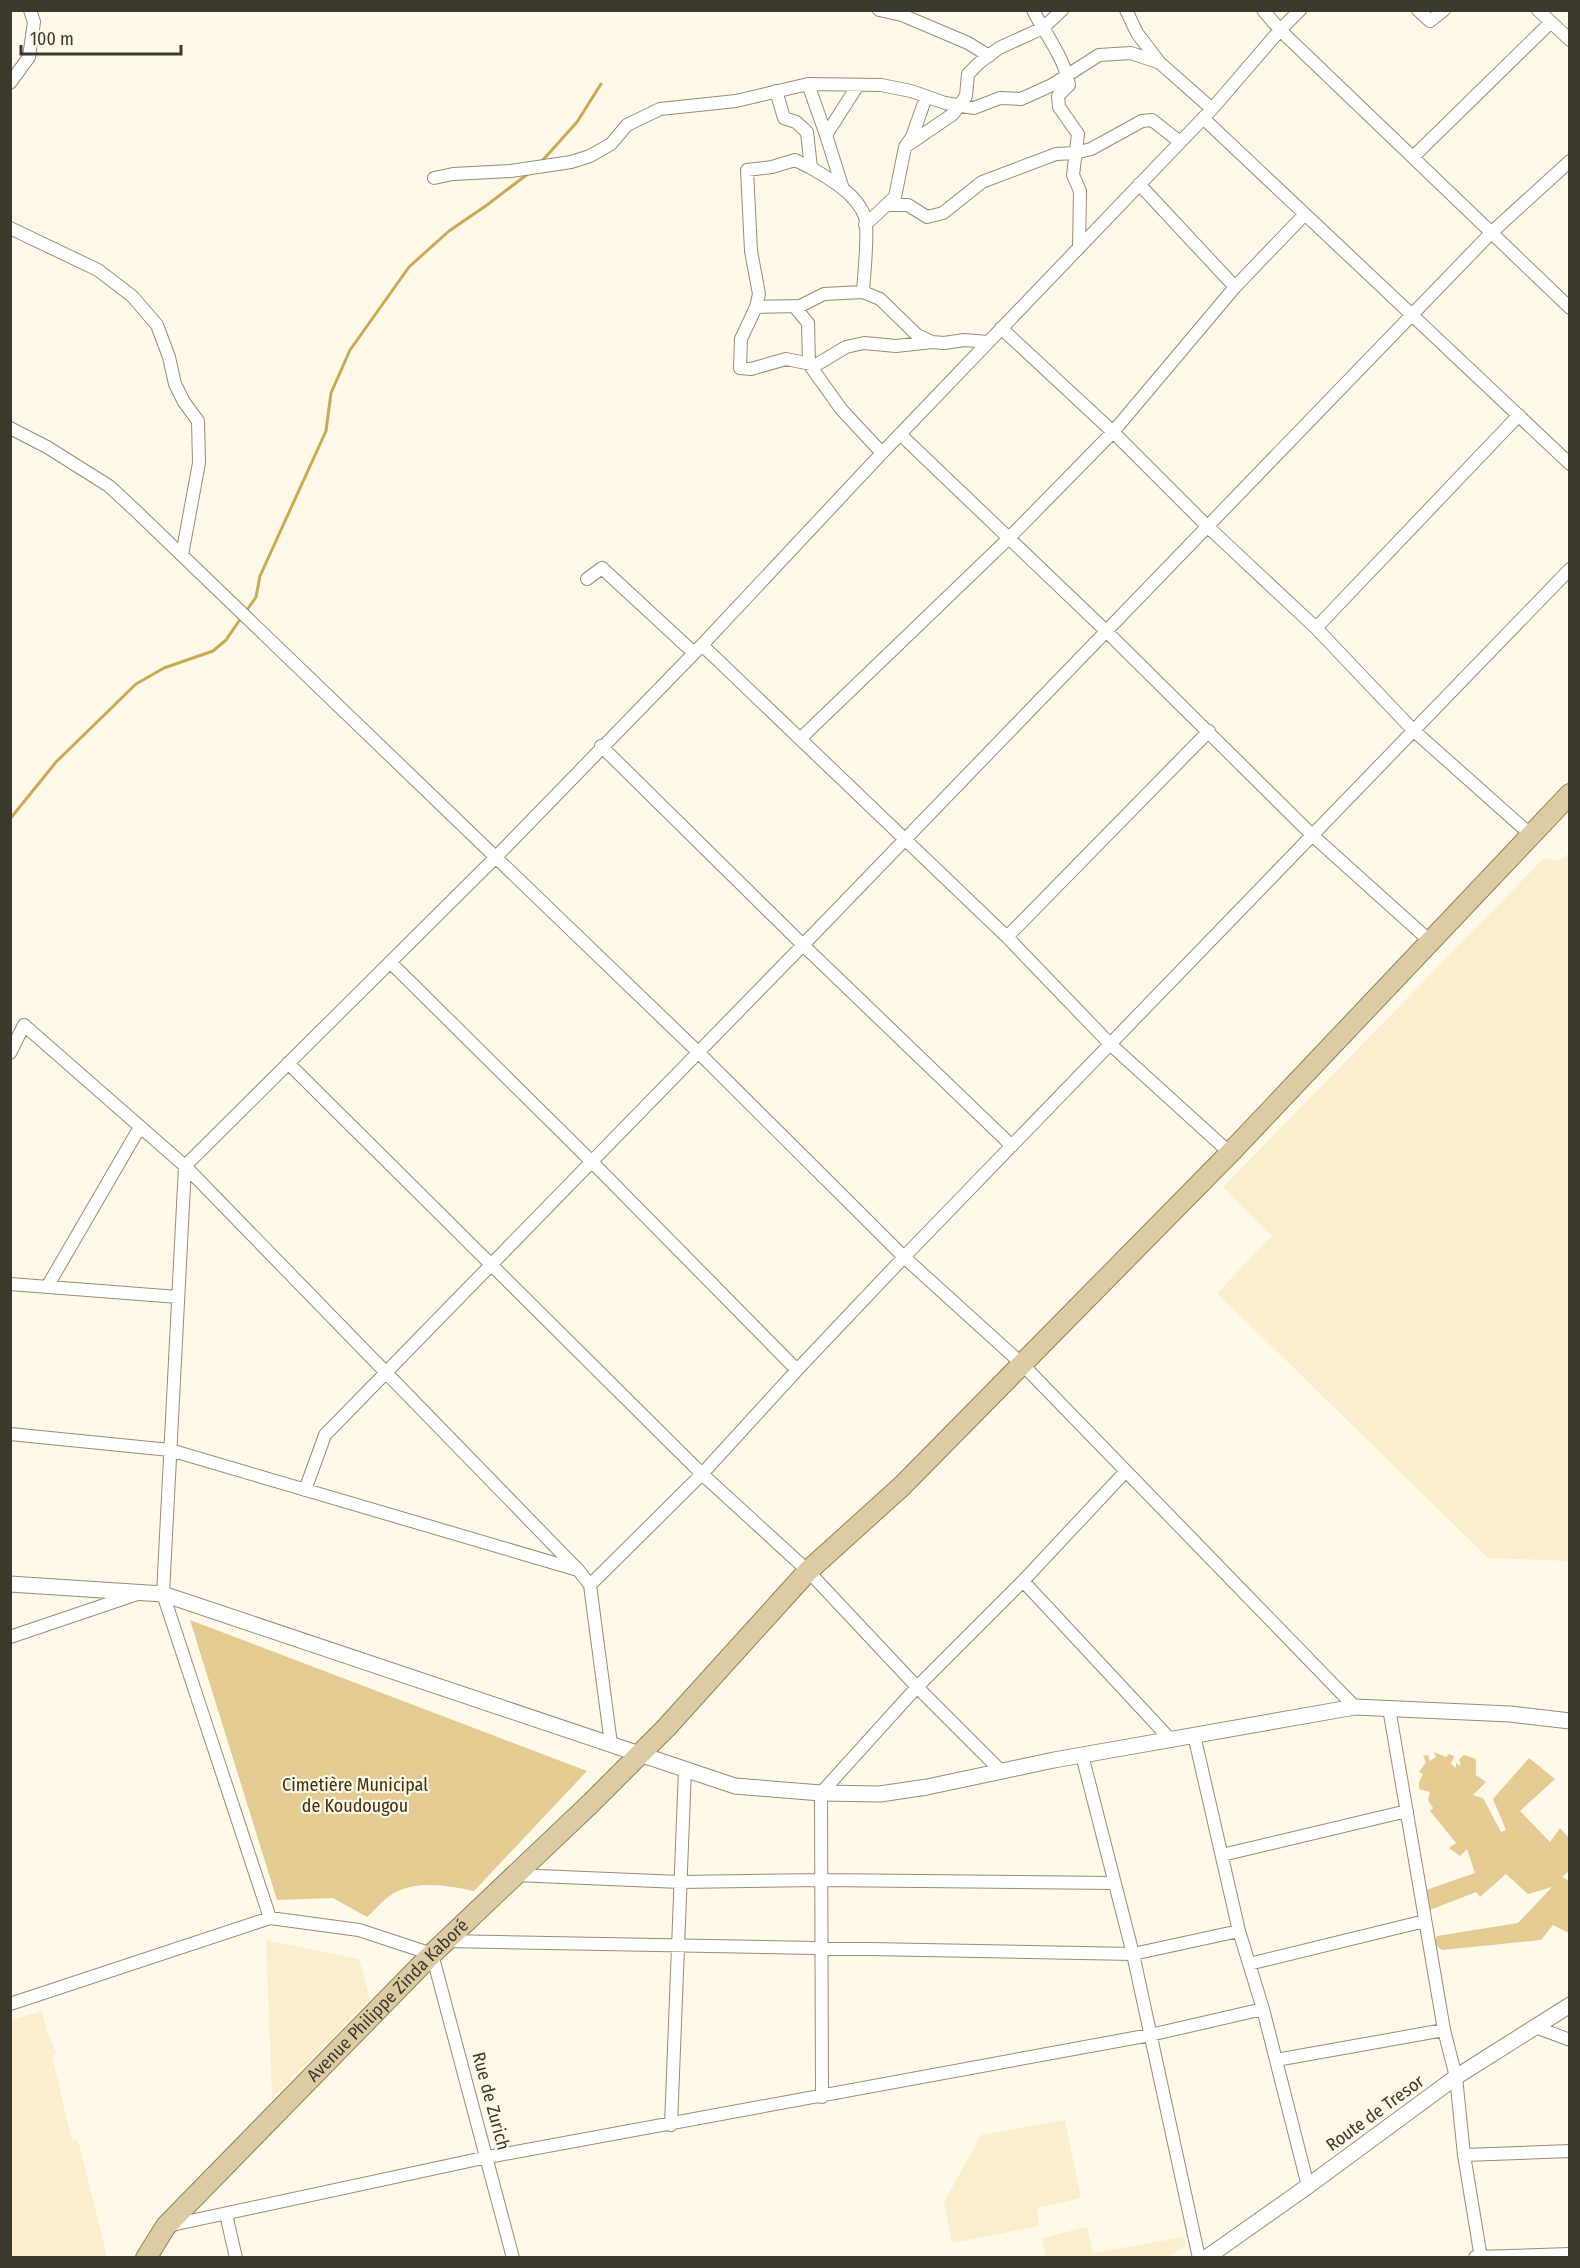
<svg xmlns="http://www.w3.org/2000/svg" width="1580" height="2268" font-family="'Fira Sans Condensed',sans-serif">
	<style>
		.built { fill: #fbeecf }
		.green { fill: #e3cb91 }
		.lines { fill: none; stroke-linecap: round; stroke-linejoin: round }
		.stream { stroke: #cbaa56; stroke-width: 3 }
		.minor-casing { stroke: #978d77; stroke-width: 14 }
		.tertiary-casing { stroke: #978d77; stroke-width: 17 }
		.primary-casing { stroke: #968252; stroke-width: 22 }
		.minor { stroke: #fff; stroke-width: 12 }
		.tertiary { stroke: #fff; stroke-width: 15 }
		.primary { stroke: #ddcca3; stroke-width: 20 }
		.labels { text-anchor: middle; stroke-width: 4.5; stroke-linejoin: round; paint-order: stroke }
		.park-label { font-size: 18px; fill: #3d2f09; stroke: #fff9ea }
		.street-label { font-size: 18px; fill: #3b382e; stroke: #fff9ea }
	</style>
	<rect width="100%" height="100%" fill="#fff9ea"/>
	<path class="built" d="M1569,853V1561L1488,1558L1217,1293L1272,1236L1223,1187L1544,858L1559,861Z
		M266,1940L359,1959L370,1999L272,2098Z
		M42,2011L48,2037L50,2036L56,2054L52,2056L72,2141L78,2140L107,2257H12L11,2020Z
		M1065,2120L1081,2198L1037,2208L1039,2226L952,2243L944,2202L981,2135Z
		M1087,2227L1093,2253L1184,2237L1186,2245L1169,2257H1046L1042,2238Z"/>
	<path class="green" d="M190,1620L587,1771L474,1891C448,1886 415,1879 391,1895C383,1900 375,1910 367,1917L333,1898L277,1900Z
		M1434,1752L1446,1757L1449,1754L1454,1756L1451,1764L1456,1768V1763L1461,1766L1459,1759L1464,1755L1476,1759V1775L1486,1782L1473,1795L1483,1798L1501,1832L1506,1830L1493,1799L1529,1758L1555,1779L1520,1811L1550,1842L1560,1828L1569,1838V1871L1562,1877L1569,1881V1933L1553,1925L1541,1940L1442,1950L1434,1944L1437,1936L1518,1923L1552,1887L1528,1894L1506,1874L1480,1897L1476,1892L1430,1910L1426,1890L1475,1873L1467,1849L1460,1856L1449,1848L1456,1843L1430,1811L1433,1808L1428,1800L1430,1792L1419,1789V1782L1423,1774L1419,1772L1426,1762L1423,1756L1428,1755L1430,1761L1436,1757Z"/>
	<g class="lines">
		<path class="stream" d="M542,161L577,122L601,84
			M245,613L256,597L260,576L326,431L331,393L350,350L409,267L449,231L487,205L529,173
			M10,819L56,762L136,684L164,668L213,651L226,640L241,618"/>
		<defs>
			<path id="minor" d="M879,10L902,15L968,43L989,56
				M1033,10C1045,34 1065,58 1069,85L1058,96L1059,107L1078,134L1073,175L1080,191L1079,248
				M1126,10L1137,33L1159,62
				M1263,10L1280,30L1570,308
				M1418,10L1430,21L1444,10
				M1538,10L1570,40
				M10,83L29,57L34,22L30,10
				M808,84L826,135
				M776,91L784,118L796,122L807,132L811,168C830,179 857,194 865,217C869,232 864,274 863,292
				M1203,118L1570,464
				M905,147L953,114L966,96L968,74L979,63L999,48L1043,28L1062,10
				M1414,156L1550,23
				M811,168L795,160L772,167L747,170L751,251L759,294L756,307L741,339L740,368L751,369L786,359L816,365L846,347L864,343L896,346L932,342
				M434,178L453,174L511,171L571,162L590,156L611,144L627,125L660,109L736,101L808,84L881,85L911,91L945,103L974,108L1000,98L1021,99L1052,85L1099,55L1131,53L1160,63L1212,109
				M1139,184L1235,287
				M843,189L826,135L858,85
				M887,205H908L927,217L943,213L982,182L1056,154L1075,153L1091,149L1142,121L1152,120L1180,142
				M865,225L895,197L905,147L912,137L926,97
				M10,228L98,270L132,296L157,325L169,357L175,384L184,402L198,421L199,463L182,555
				M794,306L808,323L809,364L841,409L882,453
				M756,307L800,306L824,294L863,292L880,299L917,335L932,342L944,343L964,340L988,342
				M1001,328L1113,432L1207,526L1316,628L1413,730L1531,835
				M10,428L47,447L109,486L136,511L698,1052L904,1257L1022,1364L1355,1707
				M900,434L1106,631L1312,835L1431,942
				M587,579L602,568L694,653
				M1316,628L1519,415
				M702,645L1007,937L1110,1044L1230,1153
				M801,738L1008,539L1113,432L1235,287L1305,214
				M601,746L803,945L1012,1146
				M1007,937L1209,731
				M390,962L592,1162L797,1370
				M10,1053L24,1025L185,1166L579,1571L590,1585L611,1744
				M288,1063L702,1474L808,1571L917,1687L1001,1771
				M10,1284L178,1297
				M47,1287L140,1127
				M10,1434L170,1450L578,1570
				M305,1490L325,1435L803,945L1492,232L1570,161
				M1023,1581L1170,1739
				M590,1585L702,1474L797,1370L904,1257L1570,569
				M10,1637L140,1593
				M1389,1708L1444,2030L1456,2077L1464,2155L1481,2258
				M1194,1735L1239,1931L1263,2009L1308,2186
				M1082,1755L1133,1954L1199,2258
				M1222,1855L1407,1811
				M515,1875L680,1882L822,1880L1114,1883
				M270,1918L163,1594L185,1166L496,857L702,645L882,453L1212,109L1280,30L1300,10
				M446,1941L1133,1954L1239,1931
				M1249,1964L1425,1921
				M10,2004L270,1918L359,1930L432,1954L513,2258
				M1535,2027L1570,2040
				M1276,2060L1444,2030
				M822,2097L821,1793L917,1687L1023,1581L1126,1471
				M671,2125L685,1769
				M1464,2155L1570,2151
				M226,2214L236,2258
				M167,2226L488,2157L1150,2035L1263,2009
				M1475,2257L1570,2254"/>
			<path id="tertiary" d="M10,1584L163,1594L735,1786L821,1793L880,1794L927,1787L1054,1760L1355,1707L1510,1714L1570,1721
				M1206,2258L1308,2186L1456,2077L1570,2005"/>
			<g id="primary">
				<path id="s1" d="M146,2258L166,2226L432,1954L590,1804L666,1728L808,1571L902,1486L1230,1153L1570,794"/>
			</g>
		</defs>
		<use href="#minor" class="minor-casing"/>
		<use href="#tertiary" class="tertiary-casing"/>
		<use href="#primary" class="primary-casing"/>
		<use href="#minor" class="minor"/>
		<use href="#tertiary" class="tertiary"/>
		<use href="#primary" class="primary"/>
	</g>
	<g class="labels">
		<g class="park-label">
			<text x="355" y="1791">Cimetière Municipal<tspan x="355" dy="21">de Koudougou</tspan></text>
		</g>
		<g class="street-label">
			<text dy="6" stroke="none"><textPath href="#s1" startOffset="354">Avenue Philippe Zinda Kaboré</textPath></text>
			<text transform="translate(491 2101) rotate(75)" y="6">Rue de Zurich</text>
			<text transform="translate(1375 2113) rotate(-36)" y="6">Route de Tresor</text>
		</g>
	</g>
	<rect width="1580" height="2268" fill="none" stroke="#3b382e" stroke-width="24"/>
	<path d="M21 45v9h160v-9" fill="none" stroke="#3b382e" stroke-width="3"/>
	<text x="30" y="45" font-size="18" fill="#3b382e" stroke="#fff9ea" stroke-width="4.5" paint-order="stroke">100 m</text>
</svg>
